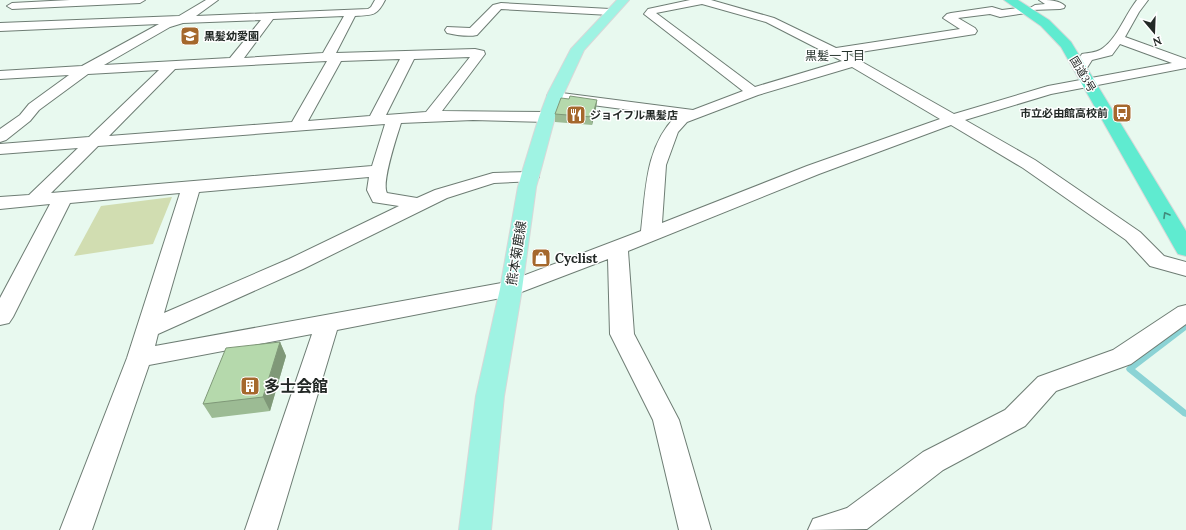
<svg xmlns="http://www.w3.org/2000/svg" width="1186" height="530" font-family="Lora,'Noto Sans JP',serif">
	<style>
		.green { fill: #d1ddb1 }
		.lines { fill: none; stroke-linecap: round; stroke-linejoin: round }
		.stream { fill: #8bd3d5; fill-rule: evenodd }
		.street-casing { stroke: #6e7d74; stroke-width: 2 }
		.primary-casing { stroke: #d7d8d8; stroke-width: 2 }
		.highway-casing { stroke: #d7d8d8; stroke-width: 2 }
		.street { fill: #fff; fill-rule: evenodd }
		.primary { fill: #9ff3e3; fill-rule: evenodd }
		.highway { fill: #5febd0; fill-rule: evenodd }
		.wall { fill: #9cbb94 }
		.shaded-wall { fill: #7f9878 }
		.building { fill: #b5d9ac; stroke: #7f9878 }
		.oneway { stroke: #418a7b }
		.labels { text-anchor: middle; stroke-width: 3; stroke-linejoin: round; paint-order: stroke }
		.far-poi-label { font-size: 11px; font-weight: bold; fill: #232926; stroke: #fff; text-anchor: start }
		.far-street-label { font-size: 11px; fill: #232926; stroke: #fff }
		.far-neighbourhood-label { font-size: 12px; fill: #27342d; stroke: #fff }
		.street-label { font-size: 13px; fill: #232926; stroke: #fff }
		.poi-label { font-size: 13px; font-weight: bold; fill: #232926; stroke: #fff; text-anchor: start }
		.near-poi-label { font-size: 16px; font-weight: bold; fill: #232926; stroke: #fff; text-anchor: start }
	</style>
	<rect width="100%" height="100%" fill="#e8f9ef"/>
	<path class="green" d="M172,197L153,244L74,256L101,206Z"/>
	<g class="lines">
		<path class="stream" d="M1184,325H1186V330L1135,369L1186,410V417L1183,416L1127,371L1126,369L1127,367Z"/>
		<defs>
			<path id="street" d="M70,0H145L140,3L12,9L7,6L12,3Z
				M206,0H218L196,16L368,9L371,7L375,0H385C377,16 373,15 355,16L336,53L475,49L484,51L485,54L442,111L547,112L552,114L555,117L552,120L547,122L473,120L401,123C397,136 381,183 387,193L417,198L435,190L493,173L530,172L536,173L539,177L536,181L494,183L447,198L303,269L158,334L155,346L507,282L641,231C646,190 645,147 676,116L554,100L549,99L547,96L549,93L554,92L693,110L743,91L644,14L648,9L690,0H711L774,18L836,48L960,29L943,18L947,14L951,13L992,7L1002,10L1026,7L1030,8L1035,5L1045,4L1039,0C1048,0 1059,0 1065,6L1064,8L1060,9L1031,10L1026,13L1000,17L990,14L958,18L975,28L977,31L975,34L848,54L954,114L1048,86L1172,63L1120,44L1112,55L1092,60L1085,71H1075L1073,68L1082,54C1088,53 1099,52 1103,48C1118,37 1125,15 1137,0H1148L1139,12L1125,37L1186,59V68L1051,94L965,120L1035,160L1140,232L1164,256L1186,262V276L1150,266L1126,240L1023,168L951,125L819,174L628,251L634,334L679,420L711,530H679L653,420L610,334L608,259L511,296L337,330L277,530H245L312,334L149,365L92,530H60L127,358L180,193L70,203L13,317L9,323L0,325V298L50,204L0,209V197L29,195L78,148L0,154V144L89,137L159,70L88,74L39,110L30,121L6,140L0,142V129L20,115L29,104L69,75L0,79V71L82,66L159,24L0,31V23L179,16ZM702,4L766,22L842,61L755,87L656,13ZM344,16L323,53L244,58L273,19ZM261,20L230,58L104,65L170,27L183,23ZM470,57L426,112L386,115L414,59ZM400,59L370,116L308,121L341,61ZM327,61L292,122L109,136L175,69ZM852,67L940,119L807,166L662,223L666,165L678,132L687,122L758,95ZM385,124L372,166L51,193L98,146ZM369,177L367,190L373,202L399,206L289,259L164,313L199,192Z
				M501,3L610,9L616,12L610,15L501,9L477,35C468,37 456,35 447,33L445,30L447,27L470,28L493,5Z
				M1186,305V324L1131,364L1056,391L1025,426L943,470L867,529L808,530L813,519L847,508L923,452L1005,410L1038,377L1113,350L1178,307Z"/>
			<path id="primary" d="M617,0H629L584,50L564,93L555,117L541,169L536,187L522,289L504,396L491,530H459L476,396L500,289L518,187L523,169L539,117L548,93L571,49Z"/>
			<path id="highway" d="M1004,0H1018L1049,20L1071,42L1186,231V256L1178,254L1175,249L1061,47L1041,26Z"/>
		</defs>
		<use href="#street" class="street-casing"/>
		<use href="#primary" class="primary-casing"/>
		<use href="#highway" class="highway-casing"/>
		<use href="#street" class="street"/>
		<use href="#primary" class="primary"/>
		<use href="#highway" class="highway"/>
	</g>
	<path class="wall" d="M597,100L596,108L592,125L555,122V114Z
		M280,342L286,356L270,411L212,418L203,404Z"/>
	<path class="shaded-wall" d="M597,100L596,108L592,125V117Z
		M280,342L286,356L270,411L263,397Z"/>
	<path class="building" d="M570,96L597,100L592,117L555,114L561,98L569,99Z
		M280,342L263,397L203,404L226,348Z"/>
	<defs><path id="oneway-chevron" d="M-2-3.5L2.5 0L-2 3.5" fill="none" stroke-width="1.6" stroke-linecap="round" stroke-linejoin="round"/></defs>
	<use class="oneway" href="#oneway-chevron" transform="translate(1166 215) rotate(-120)"/>
	<defs>
		<symbol id="school-square" viewBox="-11 -11 22 22"><rect x="-9" y="-9" width="18" height="18" rx="4" fill="#a5682d" stroke="#fff"/><path d="M0-5L7-2L0 1L-7-2ZM-4 1L0 2.5L4 1V4Q0 6-4 4Z" fill="#fff"/></symbol>
		<symbol id="bus-square" viewBox="-11 -11 22 22"><rect x="-9" y="-9" width="18" height="18" rx="4" fill="#a5682d" stroke="#fff"/><path d="M-5-6H5V4H4V6H2V4H-2V6H-4V4H-5ZM-3.5-4V0h7V-4ZM-3.5 1.2v1.5H-2V1.2ZM2 1.2v1.5H3.5V1.2Z" fill="#fff"/></symbol>
		<symbol id="restaurant-square" viewBox="-11 -11 22 22"><rect x="-9" y="-9" width="18" height="18" rx="4" fill="#a5682d" stroke="#fff"/><path d="M-5-6h1v4h1v-4h1v4h1v-4h1v5L-1.5 .5V6h-2V.5L-5-1ZM5-6V6H3V1.5H1.5Q1.5-4 5-6Z" fill="#fff"/></symbol>
		<symbol id="shop-square" viewBox="-11 -11 22 22"><rect x="-9" y="-9" width="18" height="18" rx="4" fill="#a5682d" stroke="#fff"/><path d="M-5-2.5h2.3a2.7 3.5 0 0 1 5.4 0H5L5.5 6h-11ZM-1.5-2.5h3a1.5 2.3 0 0 0-3 0Z" fill="#fff"/></symbol>
		<symbol id="building-square" viewBox="-11 -11 22 22"><rect x="-9" y="-9" width="18" height="18" rx="4" fill="#a5682d" stroke="#fff"/><path d="M-4-6H4V6H1V3H-1V6H-4ZM-2.5-4.3h1.7v1.8h-1.7ZM.8-4.3h1.7v1.8H.8ZM-2.5-1h1.7V.8h-1.7ZM.8-1h1.7V.8H.8Z" fill="#fff"/></symbol>
	</defs>
	<g fill-rule="evenodd">
		<use href="#school-square" x="179" y="25" width="22" height="22"/>
		<use href="#bus-square" x="1111" y="102" width="22" height="22"/>
		<use href="#restaurant-square" x="565" y="104" width="22" height="22"/>
		<use href="#shop-square" x="530" y="247" width="22" height="22"/>
		<use href="#building-square" x="239" y="375" width="22" height="22"/>
	</g>
	<g class="labels">
		<g class="far-poi-label">
			<text x="204" y="40">黒髪幼愛園</text>
			<text x="1108" y="117" text-anchor="end">市立必由館高校前</text>
			<text x="590" y="119">ジョイフル黒髪店</text>
		</g>
		<g class="far-street-label">
			<text transform="translate(1083 74) rotate(59)" y="4">国道3号</text>
		</g>
		<g class="far-neighbourhood-label">
			<text x="835" y="60">黒髪一丁目</text>
		</g>
		<g class="street-label">
			<text transform="translate(516 253) rotate(-81)" y="5">熊本菊鹿線</text>
		</g>
		<g class="poi-label">
			<text x="555" y="263">Cyclist</text>
		</g>
		<g class="near-poi-label">
			<text x="264" y="392">多士会館</text>
		</g>
	</g>
	<g transform="translate(1154 32) rotate(161)" stroke="#ffffff" stroke-width="3" paint-order="stroke">
	<path d="M0-3L7 15L0 10L-7 15Z" fill="#232926"/>
	<text y="-6" font-size="11" font-weight="bold" text-anchor="middle" fill="#232926">N</text>
	</g>
</svg>
